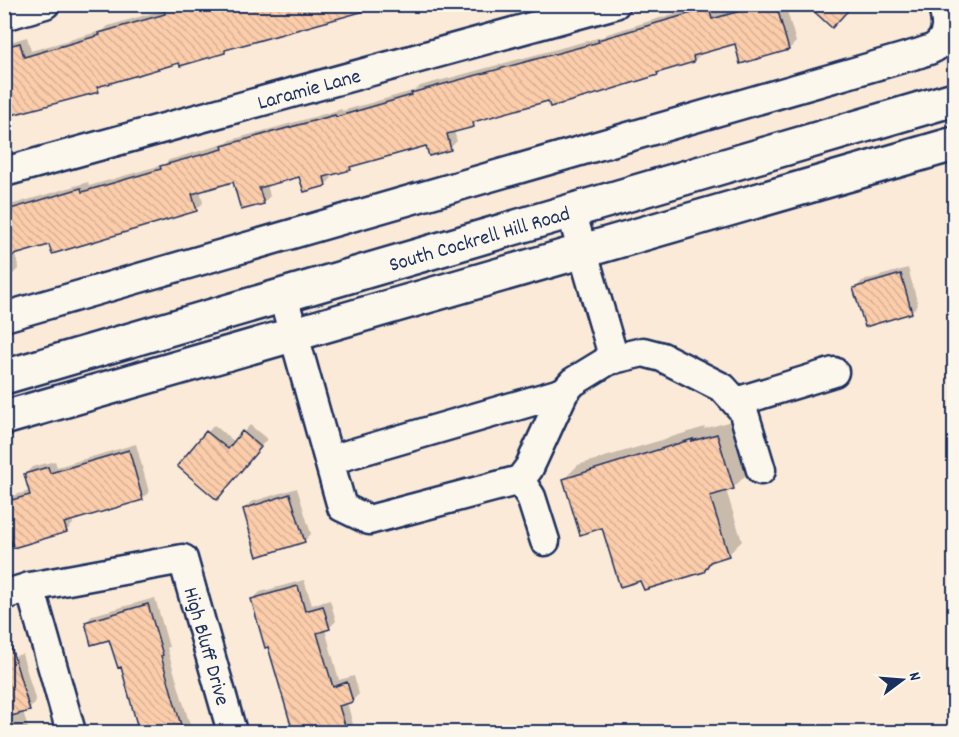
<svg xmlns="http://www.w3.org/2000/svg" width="959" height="737" font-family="Dekko,sans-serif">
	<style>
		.shadow { fill: #0003 }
		.building { fill: url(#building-back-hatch); stroke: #1b2f5e; stroke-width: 1.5 }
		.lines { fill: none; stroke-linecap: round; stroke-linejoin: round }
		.minor-casing { stroke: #1b2f5e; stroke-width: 33 }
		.major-casing { stroke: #1b2f5e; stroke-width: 38 }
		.minor { stroke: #fbf7ec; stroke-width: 28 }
		.major { stroke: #fbf7ec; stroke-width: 33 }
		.labels { text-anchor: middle; stroke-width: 4.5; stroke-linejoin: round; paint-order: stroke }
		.street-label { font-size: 21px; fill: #1b2f5e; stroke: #fbf7ec }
	</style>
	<defs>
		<pattern id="building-back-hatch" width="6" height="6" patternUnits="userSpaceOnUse" patternTransform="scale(1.5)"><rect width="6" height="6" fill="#fccdaa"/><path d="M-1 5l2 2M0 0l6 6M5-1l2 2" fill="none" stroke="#d7b095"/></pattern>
	</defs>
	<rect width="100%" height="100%" fill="#fbead8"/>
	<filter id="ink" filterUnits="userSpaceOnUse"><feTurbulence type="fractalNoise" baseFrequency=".0167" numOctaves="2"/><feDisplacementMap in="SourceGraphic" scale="12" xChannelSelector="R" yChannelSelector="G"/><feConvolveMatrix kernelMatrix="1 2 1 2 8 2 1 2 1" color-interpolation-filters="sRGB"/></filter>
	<g filter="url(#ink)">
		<path class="shadow" d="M171,4H384L228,48L225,51L180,62L105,83L98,90L4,116V45L6,43L27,37L31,51L104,30L108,26L166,9Z
			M706,4H717L719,13L750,4H785L796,42L789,49L736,42L700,52L701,54L694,61L661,70L657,74L549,99L480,119L473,125L454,131L457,141L450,148L427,144L353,165L350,168L331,174L332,178L325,185L300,175L267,184L270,196L263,203L234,180L200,190L203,203L196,210L50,243L15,253L19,268L12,275L4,278V207L88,182L89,186L165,164L169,160L227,143L231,140L342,109V111L416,90L420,86L605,36L607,34Z
			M908,268L918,305L911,312L855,288L862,281Z
			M731,421L747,474L733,488L726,490L742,541L728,555L715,559L703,571L641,579L603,526L564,479L578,465L705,427L704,429Z
			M214,425L235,442L250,425L267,439L224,491L179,466Z
			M136,444L149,492L142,499L72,519L73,524L66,531L4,549V498L30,491L25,474L32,467L55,461L57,467Z
			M297,488L311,534L304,541L244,509L251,502Z
			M304,580L312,605L330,600L336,621L329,628L325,629L339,680L354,676L359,694L352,701L347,702L355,732H293L269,645L253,599L260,592Z
			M155,598L169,647L167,648L192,732H141L122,665L110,638L86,622L93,615Z
			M22,654L36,702L29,709L23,711L29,732H4V659Z"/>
		<path class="building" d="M183,4H372V9L225,50V53L180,66L179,63L97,87L99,92L4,117V47L20,43L24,57L100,35L99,33L165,14L164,10Z
			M764,4H776L789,50L740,64L735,44L693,56L694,62L657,73L658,75L600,93L550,107L548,101L473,122L474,127L447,134L451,150L429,156L426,146L350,167L351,170L324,177L326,186L304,192L299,177L259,188L264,204L241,210L233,182L192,194L197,211L52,254L49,245L4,258V211L81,188L82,192L161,169L160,166L223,149L222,146L335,115L336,117L412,95L411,93L599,42L598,40L709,8L712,19Z
			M806,4H854L832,28Z
			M901,274L912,313L865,327L853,288Z
			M206,431L228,449L242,431L261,447L217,500L177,466Z
			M717,434L734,489L710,496L729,556L710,562L704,572L644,590L640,581L620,587L602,528L580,535L563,479L693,439L692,441Z
			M129,450L143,500L64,523L67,532L13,548L4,518V502L30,495L24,474L48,467L50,473Z
			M290,494L305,542L257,557L243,509Z
			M298,586L305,611L323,606L330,629L317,633L333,687L347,682L353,702L339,706L347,732H293L268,647L265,648L251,599Z
			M148,604L163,655L161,656L183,732H139L121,667L118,668L109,640L91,645L85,622Z
			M9,640L30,711L4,718V641Z"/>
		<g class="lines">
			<defs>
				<g id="minor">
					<path d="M4,16L45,4"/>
					<path id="s1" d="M4,172L615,4"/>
					<path d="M571,211L614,359"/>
					<path d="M283,296L342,507L369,520L520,480L529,468L564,392L573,382L609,360L643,352L662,357L723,388L743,410L761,470"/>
					<path d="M4,317L920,53C925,51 931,50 935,47C950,36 947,20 942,4"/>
					<path d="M736,402L834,372"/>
					<path d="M330,460L564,392"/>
					<path d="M520,480L531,497L545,541"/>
					<path d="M30,587L71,732"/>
					<path id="s2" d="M4,595L30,587L183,559L232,732"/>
				</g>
				<g id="major">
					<path id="s3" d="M4,377L954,99"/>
					<path d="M4,418L954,144"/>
				</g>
			</defs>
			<use href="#minor" class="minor-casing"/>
			<use href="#major" class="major-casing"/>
			<use href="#minor" class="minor"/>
			<use href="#major" class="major"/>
		</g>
	</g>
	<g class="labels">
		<g class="street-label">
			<text dy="7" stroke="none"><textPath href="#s1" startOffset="316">Laramie Lane</textPath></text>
			<text dy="7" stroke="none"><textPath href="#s3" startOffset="495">South Cockrell Hill Road</textPath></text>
			<text dy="7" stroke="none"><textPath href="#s2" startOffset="273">High Bluff Drive</textPath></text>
		</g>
	</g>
	<rect width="959" height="737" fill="none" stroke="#fbf7ec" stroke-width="24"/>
	<rect x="12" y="12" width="935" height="713" fill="none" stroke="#1b2f5e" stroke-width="2" filter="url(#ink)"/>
	<g transform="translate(902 680) rotate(74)" stroke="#fbf7ec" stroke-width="4.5" paint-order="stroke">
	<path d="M0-4.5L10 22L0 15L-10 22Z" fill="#1b2f5e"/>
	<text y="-9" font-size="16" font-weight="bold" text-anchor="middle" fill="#1b2f5e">N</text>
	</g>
</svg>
